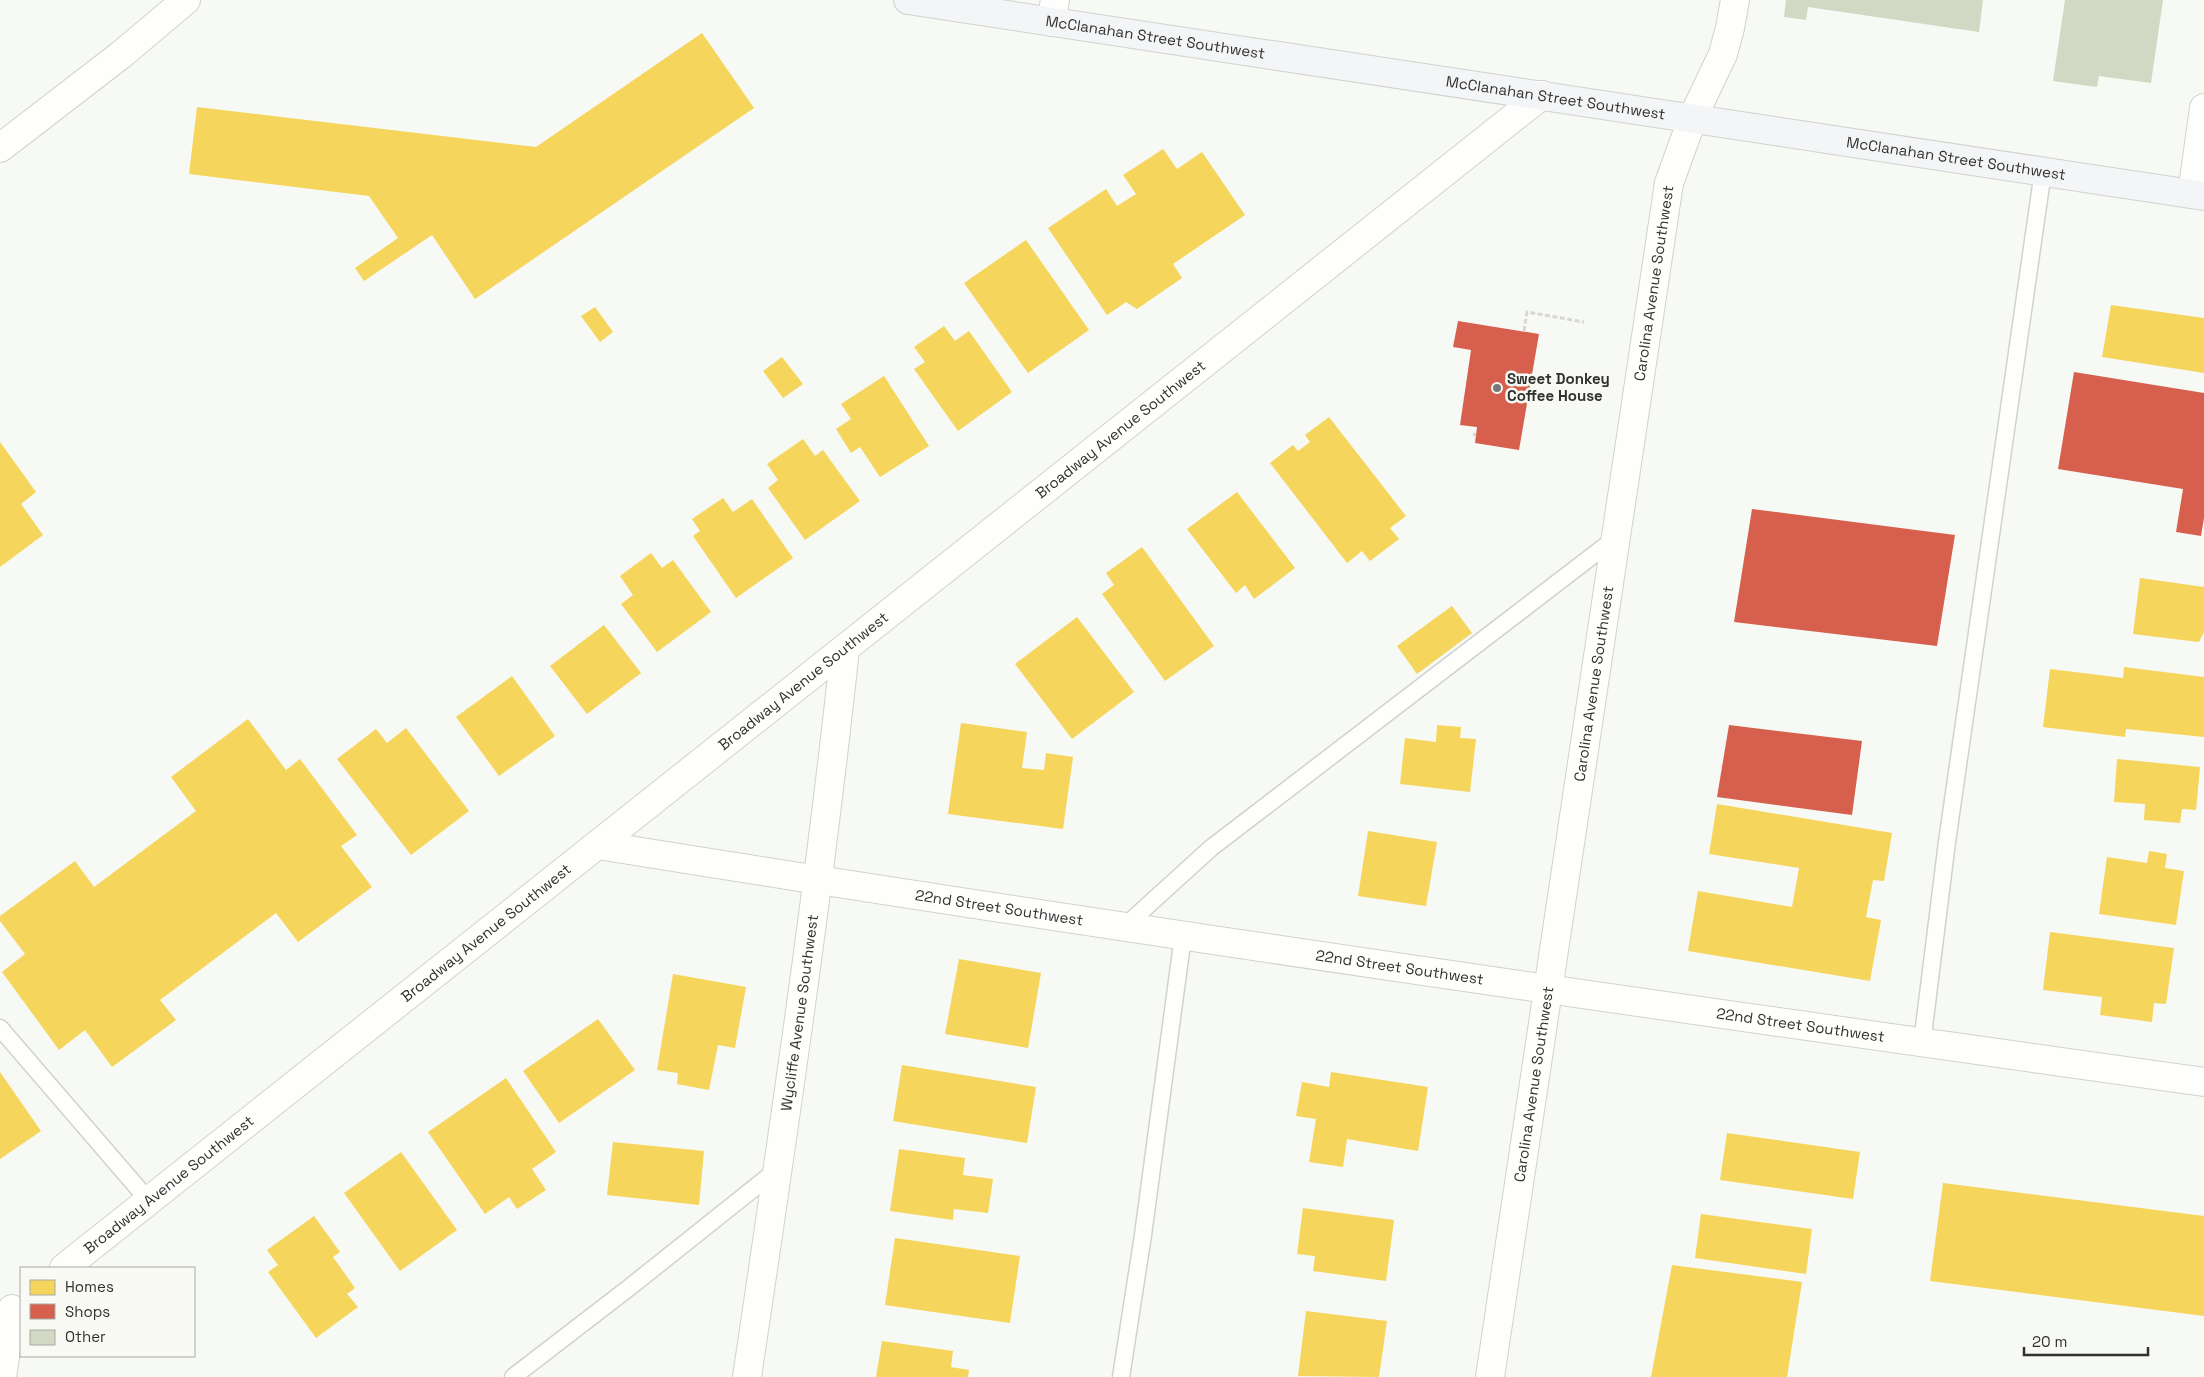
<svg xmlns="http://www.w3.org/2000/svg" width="2204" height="1377" font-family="'Space Grotesk',sans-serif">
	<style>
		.homes { fill: #f6d55c }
		.shops { fill: #d6604d }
		.building { fill: #d2d8c4 }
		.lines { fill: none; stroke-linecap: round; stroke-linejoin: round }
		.service-casing { stroke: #d1d2cf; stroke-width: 19 }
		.minor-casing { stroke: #d1d2cf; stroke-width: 30 }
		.tertiary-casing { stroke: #d1d2cf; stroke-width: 30 }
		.secondary-casing { stroke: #d1d2cf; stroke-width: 30 }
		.path { stroke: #d7d7d6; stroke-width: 3; stroke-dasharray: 5 2.5; stroke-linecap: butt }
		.service { stroke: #fefefd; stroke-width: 16 }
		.minor { stroke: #fefefd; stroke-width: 28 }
		.tertiary { stroke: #fefefd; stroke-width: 28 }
		.secondary { stroke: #f4f5f7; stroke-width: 28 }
		.poi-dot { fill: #767875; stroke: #f8faf3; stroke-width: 2 }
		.labels { text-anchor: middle; stroke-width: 5; stroke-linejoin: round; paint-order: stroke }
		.street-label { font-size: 15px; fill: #313230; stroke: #f8faf3 }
		.poi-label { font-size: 15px; font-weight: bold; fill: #313230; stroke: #f8faf3; text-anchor: start }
	</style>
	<rect width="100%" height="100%" fill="#f7f9f4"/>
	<path class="homes" d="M702,33L754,108L475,299L432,235L364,281L355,268L398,238L369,196L189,174L197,107L536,147Z
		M1163,149L1177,169L1202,152L1245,215L1173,264L1182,278L1137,309L1126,302L1107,315L1048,228L1106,189L1117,206L1136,194L1123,175Z
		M1026,240L1089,330L1028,373L964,283Z
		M2111,305L2204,318V373L2102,357Z
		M595,307L613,332L600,342L581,316Z
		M944,326L955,341L969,331L1012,392L958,431L914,369L925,362L914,347Z
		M782,357L803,384L783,398L763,371Z
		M884,376L929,446L880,477L860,447L851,453L836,429L851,419L841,404Z
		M1329,417L1406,516L1390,528L1399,539L1370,561L1362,551L1347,563L1270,463L1293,445L1298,451L1310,442L1305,435Z
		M803,439L815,456L823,450L860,501L805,540L768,488L778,480L767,464Z
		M0,442L36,492L21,504L43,535L0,567Z
		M1237,492L1295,568L1254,599L1245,585L1236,593L1187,529Z
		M723,498L733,512L752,499L793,558L736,598L693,536L700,531L692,519Z
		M1142,547L1214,646L1165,681L1102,594L1114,585L1106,573Z
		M651,553L662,568L673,560L711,612L657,652L621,604L633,595L620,576Z
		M2140,578L2204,587V632L2199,642L2133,634Z
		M1452,606L1472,633L1417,674L1397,646Z
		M1077,617L1134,692L1072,739L1015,664Z
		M604,625L641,673L587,714L550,666Z
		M2124,667L2204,677V737L2126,729L2125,737L2043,727L2050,669L2123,678Z
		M512,676L555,736L499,776L456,717Z
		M248,719L286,770L300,759L357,835L341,846L372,887L298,942L276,913L160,1000L176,1020L112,1067L85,1030L59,1050L2,972L25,954L0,921V916L75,861L94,887L196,811L171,777Z
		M961,723L1027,732L1022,768L1044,770L1046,753L1073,757L1063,829L948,814Z
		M1437,725L1461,727L1460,738L1476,739L1470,792L1400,784L1405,738L1436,742Z
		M406,728L469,811L411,855L337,759L376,729L387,743Z
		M2117,759L2200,767L2196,810L2182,809L2180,823L2144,820L2145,804L2114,802Z
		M1717,804L1892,833L1884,881L1873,880L1866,917L1881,920L1870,981L1688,951L1698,891L1792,907L1799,868L1709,854Z
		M1368,831L1437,842L1426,906L1358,896Z
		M2149,851L2167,854L2165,868L2184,871L2176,925L2099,914L2107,857L2147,863Z
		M2050,932L2174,948L2166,1004L2154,1003L2152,1022L2100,1015L2102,997L2043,990Z
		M959,959L1041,973L1028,1048L945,1034Z
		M673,974L746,987L735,1048L718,1045L709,1090L677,1084L678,1073L657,1070Z
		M598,1019L635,1070L559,1123L523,1071Z
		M902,1065L1036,1087L1027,1143L893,1121Z
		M0,1072L41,1131L0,1159Z
		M1331,1072L1428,1087L1418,1151L1347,1139L1343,1167L1309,1162L1316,1119L1296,1116L1302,1082L1329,1087Z
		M506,1078L556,1152L532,1169L546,1190L517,1209L509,1197L485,1214L428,1132Z
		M1727,1133L1860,1152L1853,1199L1720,1180Z
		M613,1142L704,1151L699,1205L607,1195Z
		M899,1149L965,1158L963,1175L993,1179L988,1213L954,1209L953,1220L890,1211Z
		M401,1152L457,1230L400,1271L344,1193Z
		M1943,1183L2204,1216V1316L1930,1281Z
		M1303,1208L1394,1220L1386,1281L1313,1271L1315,1256L1297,1254Z
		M1701,1214L1812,1229L1806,1274L1695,1258Z
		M314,1216L340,1252L333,1257L355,1288L347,1294L358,1307L316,1338L268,1272L278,1265L267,1250Z
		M895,1238L1020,1256L1010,1323L885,1305Z
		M1672,1265L1802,1282L1787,1377H1651Z
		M1306,1311L1387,1321L1379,1377L1298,1376Z
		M882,1341L953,1351L951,1367L969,1370L968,1377H876Z"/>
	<path class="shops" d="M1458,321L1539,334L1519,450L1475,443L1477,427L1460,425L1471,350L1453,347Z
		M2074,372L2204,393V518L2201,536L2176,532L2183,489L2058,469Z
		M1752,509L1955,535L1937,646L1734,622Z
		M1729,725L1862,741L1852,815L1717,797Z"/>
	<path class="building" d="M1786,0H1983L1979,32L1808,7L1806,20L1784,17Z
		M2065,0H2163L2151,83L2099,76L2097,87L2053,81Z"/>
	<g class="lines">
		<defs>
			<path id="service" d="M1124,927L1211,848L1617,537
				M0,1028L149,1201
				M1922,1043L1947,842L2043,171
				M513,1377L630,1287L778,1169
				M1121,1377L1143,1235L1183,936"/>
			<g id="minor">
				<path d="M1051,22L1055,0"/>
				<path d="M0,148L122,54L186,0"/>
				<path d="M2192,194L2204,108"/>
				<path id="s1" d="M598,845C1132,931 1668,1007 2204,1082"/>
				<path id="s2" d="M747,1377C783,1135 819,892 845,649"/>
				<path id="s3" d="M1490,1377L1669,183L1693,117L1723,54L1730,28L1735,0"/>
			</g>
			<g id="tertiary">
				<path id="s4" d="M64,1268L1542,95"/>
				<path d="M2,1377L12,1309"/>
			</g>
			<g id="secondary">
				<path id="s5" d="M908,0L2204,196"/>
			</g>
		</defs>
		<use href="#service" class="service-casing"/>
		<use href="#minor" class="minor-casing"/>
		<use href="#tertiary" class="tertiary-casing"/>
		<use href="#secondary" class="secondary-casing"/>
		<path class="path" d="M1524,331L1527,312L1584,322
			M1473,434L1476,435"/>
		<use href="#service" class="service"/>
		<use href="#minor" class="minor"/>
		<use href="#tertiary" class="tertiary"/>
		<use href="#secondary" class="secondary"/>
	</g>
	<circle class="poi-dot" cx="1497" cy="388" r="5"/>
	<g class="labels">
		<g class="street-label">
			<text dy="5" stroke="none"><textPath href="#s5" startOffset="250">McClanahan Street Southwest</textPath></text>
			<text dy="5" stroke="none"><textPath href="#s5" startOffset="655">McClanahan Street Southwest</textPath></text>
			<text dy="5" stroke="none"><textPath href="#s5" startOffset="1060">McClanahan Street Southwest</textPath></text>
			<text dy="5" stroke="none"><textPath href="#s3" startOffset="1106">Carolina Avenue Southwest</textPath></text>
			<text dy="5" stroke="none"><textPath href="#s4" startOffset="1349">Broadway Avenue Southwest</textPath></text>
			<text dy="5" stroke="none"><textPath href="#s4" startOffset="944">Broadway Avenue Southwest</textPath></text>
			<text dy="5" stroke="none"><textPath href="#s3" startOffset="701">Carolina Avenue Southwest</textPath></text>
			<text dy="5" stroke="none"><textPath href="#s1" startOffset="406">22nd Street Southwest</textPath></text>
			<text dy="5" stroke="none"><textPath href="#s4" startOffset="539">Broadway Avenue Southwest</textPath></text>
			<text dy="5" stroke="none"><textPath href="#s1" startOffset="811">22nd Street Southwest</textPath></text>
			<text dy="5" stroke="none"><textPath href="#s2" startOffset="368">Wycliffe Avenue Southwest</textPath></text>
			<text dy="5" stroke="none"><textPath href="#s1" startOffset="1216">22nd Street Southwest</textPath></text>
			<text dy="5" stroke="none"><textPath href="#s3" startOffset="296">Carolina Avenue Southwest</textPath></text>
			<text dy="5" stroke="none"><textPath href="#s4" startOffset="134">Broadway Avenue Southwest</textPath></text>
		</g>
		<g class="poi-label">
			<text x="1507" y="384">Sweet Donkey<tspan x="1507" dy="17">Coffee House</tspan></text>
		</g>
	</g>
	<rect x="20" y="1267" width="175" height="90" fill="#f8faf3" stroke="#a8aaa5"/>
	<rect x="30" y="1280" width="25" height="15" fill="#f6d55c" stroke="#a8aaa5"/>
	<text x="65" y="1292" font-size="15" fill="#313230">Homes</text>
	<rect x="30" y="1304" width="25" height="15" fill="#d6604d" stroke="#a8aaa5"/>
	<text x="65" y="1317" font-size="15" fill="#313230">Shops</text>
	<rect x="30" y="1330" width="25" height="15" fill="#d2d8c4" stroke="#a8aaa5"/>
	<text x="65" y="1342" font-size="15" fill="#313230">Other</text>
	<path d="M2024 1347v8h124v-8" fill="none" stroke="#313230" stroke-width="2.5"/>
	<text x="2032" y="1347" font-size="15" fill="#313230" stroke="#f8faf3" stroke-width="4" paint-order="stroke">20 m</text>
</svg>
